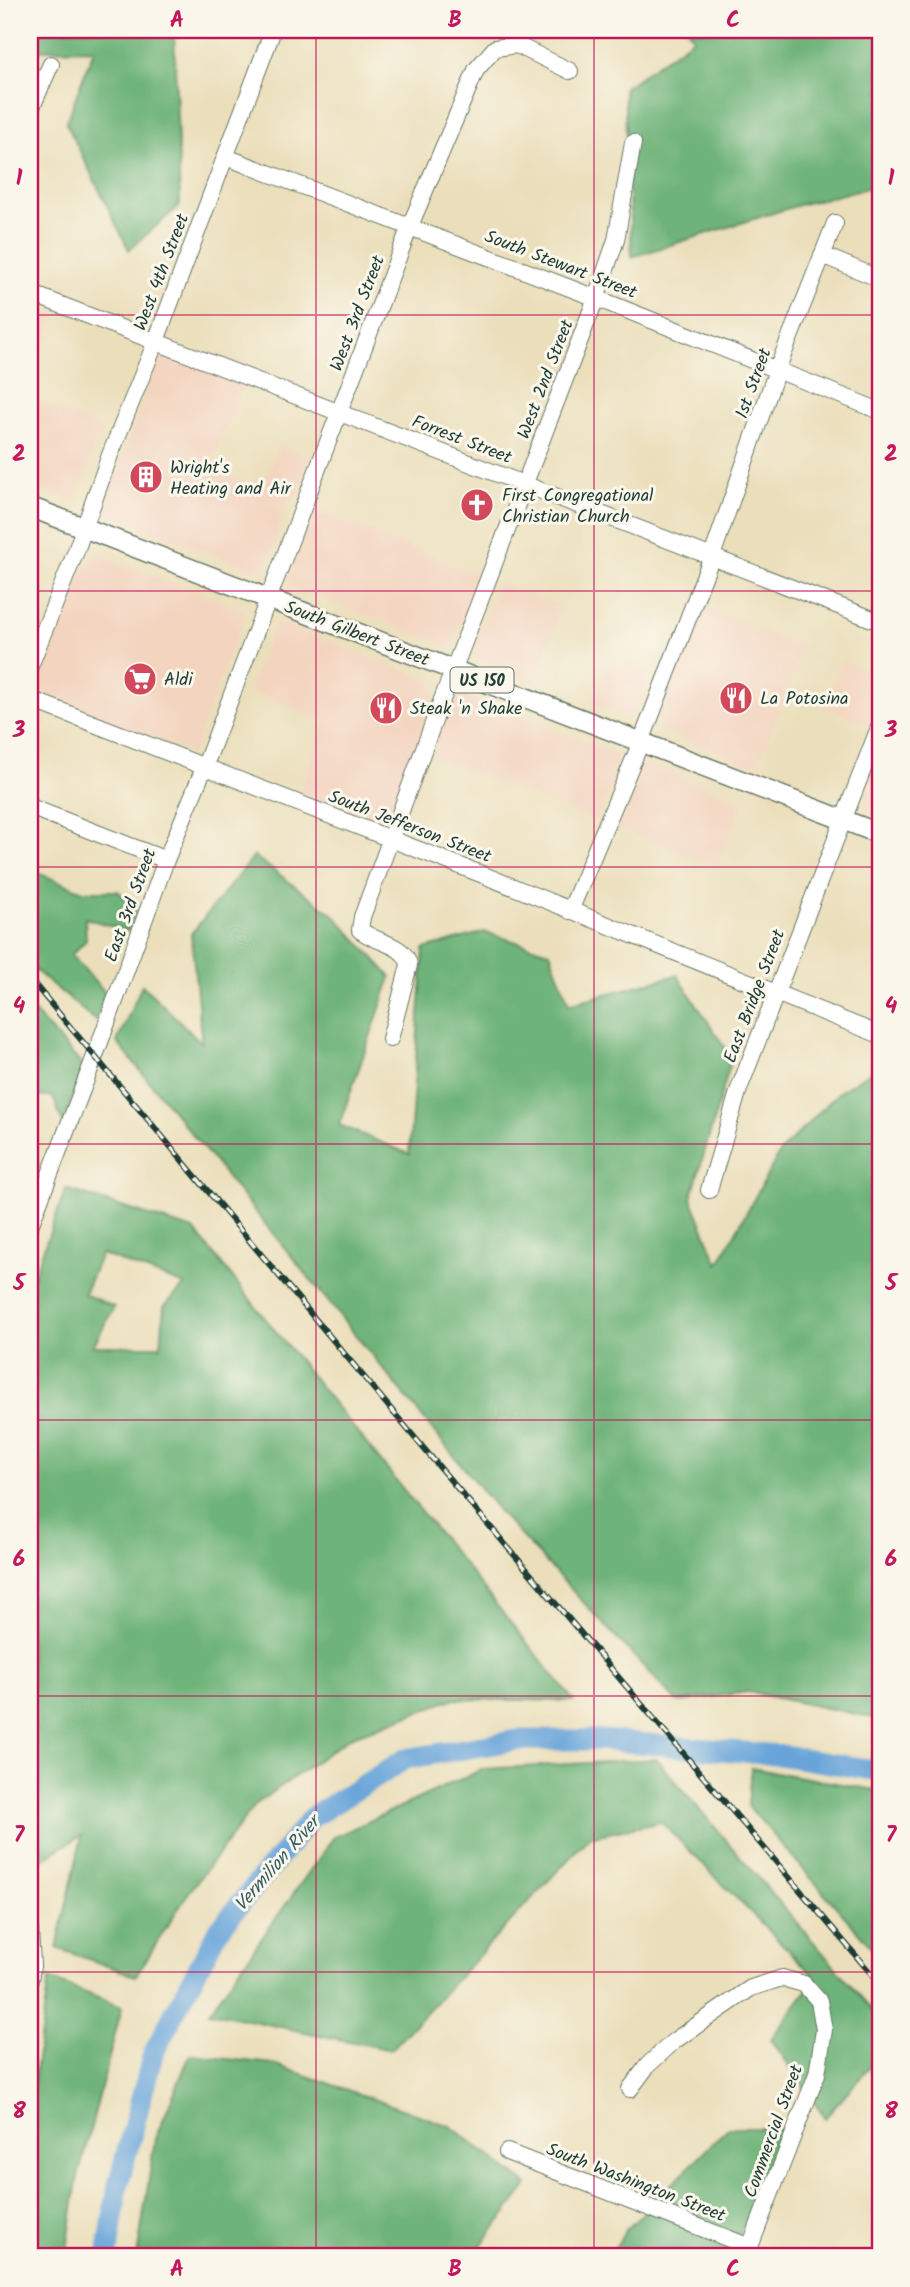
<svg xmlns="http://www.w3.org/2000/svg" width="910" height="2287" font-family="Kalam,sans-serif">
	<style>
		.built { fill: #f3d4bf }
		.forest { fill: #6eb379; stroke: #467856; stroke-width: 2; fill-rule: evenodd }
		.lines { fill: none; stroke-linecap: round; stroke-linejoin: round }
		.river { stroke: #68a4d9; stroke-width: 21 }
		.minor-casing { stroke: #667663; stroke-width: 18 }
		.major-casing { stroke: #667663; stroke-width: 22 }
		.minor { stroke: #fff; stroke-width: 16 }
		.major { stroke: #fff; stroke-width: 19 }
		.rail-casing { stroke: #1f3d34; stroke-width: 6 }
		.rail { stroke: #fbf7ec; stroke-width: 3.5; stroke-dasharray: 10; stroke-linecap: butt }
		.grid { fill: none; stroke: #c2185b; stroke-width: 2; stroke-opacity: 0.55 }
		.labels { text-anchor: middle; stroke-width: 6; stroke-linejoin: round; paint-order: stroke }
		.shield { fill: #fbf7ec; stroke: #61756b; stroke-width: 2 }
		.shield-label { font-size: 16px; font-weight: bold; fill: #1f3d34 }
		.street-label { font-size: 18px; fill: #1f3d34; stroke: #fbf7ec }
		.poi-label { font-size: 18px; fill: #1f3d34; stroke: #fbf7ec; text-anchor: start }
		.water-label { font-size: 19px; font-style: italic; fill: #355c66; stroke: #fbf7ec }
		.neatline { fill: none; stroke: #c2185b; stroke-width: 2.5 }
		.grid-label { font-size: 23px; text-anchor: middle; font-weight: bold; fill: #c2185b }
	</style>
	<rect width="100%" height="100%" fill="#fbf7ec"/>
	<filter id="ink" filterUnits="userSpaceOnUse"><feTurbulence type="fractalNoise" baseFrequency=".0143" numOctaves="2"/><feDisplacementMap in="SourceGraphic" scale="14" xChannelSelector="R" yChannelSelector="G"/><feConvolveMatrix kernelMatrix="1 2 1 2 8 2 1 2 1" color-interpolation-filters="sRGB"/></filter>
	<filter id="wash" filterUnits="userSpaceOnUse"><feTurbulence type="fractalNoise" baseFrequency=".00686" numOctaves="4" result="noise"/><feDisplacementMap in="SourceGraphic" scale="28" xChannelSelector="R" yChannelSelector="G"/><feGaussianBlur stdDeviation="1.57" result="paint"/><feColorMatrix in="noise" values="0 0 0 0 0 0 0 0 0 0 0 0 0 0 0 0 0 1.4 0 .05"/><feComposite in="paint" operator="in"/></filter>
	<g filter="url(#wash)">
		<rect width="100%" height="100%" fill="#ebdfbb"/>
		<path class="built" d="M30,305L56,315L30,377Z
			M167,356L243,385L209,469L262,489L279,445L311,458L294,501L290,500L278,527V533L263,573L106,513L105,504L158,360Z
			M30,398L103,428L77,495L71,500L30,484Z
			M312,509L481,576L453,641L447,646L290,586L287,575Z
			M94,558H106L246,611L192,753L36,690L82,570Z
			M498,583L562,606L534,681L475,658L474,649Z
			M699,606L803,647L757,767L659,729L657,715Z
			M278,622L433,682L436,693L387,823H370L299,793L326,720L249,690L274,625Z
			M611,657L650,672L632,718L593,703Z
			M842,661L880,676V695L869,724L825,707Z
			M461,694L618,754L620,763L597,821L430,756L453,699Z
			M880,747V814L863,808L862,797Z
			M646,764L743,802L716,867L615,826L637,772Z"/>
		<path class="forest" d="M30,30H174L180,205L129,250L66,123L94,49L30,50Z
			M688,30H880V185L802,204L632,257L624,88L694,38Z
			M254,856L333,914L391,977L339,1125L409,1154L424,949L484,932L550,952L569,1004L677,975L732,1058L691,1198L718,1264L780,1152L839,1092L880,1066V1719L748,1692L677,1702L507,1521L117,1042L142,985L202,1043L191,934Z
			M30,870L83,891H118L136,908L128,931L85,918L86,940L71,955L105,992L96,1021L30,966Z
			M30,1008L84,1067L63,1123L53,1097L30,1096Z
			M66,1189L194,1230L574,1701L453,1699L350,1737L256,1804L184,1899L136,1976L57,1948L82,1835L30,1867V1285ZM101,1254L185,1285L164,1307L161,1346H93L114,1307L84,1294Z
			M656,1759L880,2019V2055L825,2118L771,2039L816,1978L661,1822L589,1837L391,2050L209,2012L334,1837L483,1769Z
			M751,1768L875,1790L880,1794V1957L748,1806Z
			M49,1979L122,2007L77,2181L66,2257H30V2105Z
			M190,2055L273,2064L450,2126L528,2185L472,2257H137L155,2139Z
			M728,2128H781L731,2257H610L625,2231Z"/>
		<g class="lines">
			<path class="river" d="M107,2257L118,2185L153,2054L217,1932L311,1818L405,1759L518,1740H601L778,1755L880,1771"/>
		</g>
	</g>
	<g filter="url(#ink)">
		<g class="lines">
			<defs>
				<path id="minor" d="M30,111L51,64
					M226,157L596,298L880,411
					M822,255L880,279
					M30,293L880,622
					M30,666L76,551L110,455L156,341L273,30
					M30,699L481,874L880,1035
					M30,807L166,860
					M570,911L641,742L712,556L777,370L835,223
					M390,1039L409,965C405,943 377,944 360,930L362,917L438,710L596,298L616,240L633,143
					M709,1190L739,1089L880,725
					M30,1226L95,1056L166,860L204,768L410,226L476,70L495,48L517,45L570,71
					M30,1929L32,1966L30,1980
					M630,2089L648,2065L674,2041L751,1988L782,1978L804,1984L819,2001L824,2030L817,2074L746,2257
					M507,2152L750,2247"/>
				<path id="major" d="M30,507L880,834"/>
			</defs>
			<use href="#minor" class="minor-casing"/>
			<use href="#major" class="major-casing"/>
			<use href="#minor" class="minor"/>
			<use href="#major" class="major"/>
			<defs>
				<path id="rail" d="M30,979L441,1469L880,1984"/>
			</defs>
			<use href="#rail" class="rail-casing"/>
			<use href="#rail" class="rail"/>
		</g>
	</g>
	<path class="grid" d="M316,30V2257M594,30V2257M30,315H880M30,591H880M30,867H880M30,1144H880M30,1420H880M30,1696H880M30,1972H880"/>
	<defs>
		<symbol id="building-disc" viewBox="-11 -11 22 22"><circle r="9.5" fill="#d1495b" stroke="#fbf7ec"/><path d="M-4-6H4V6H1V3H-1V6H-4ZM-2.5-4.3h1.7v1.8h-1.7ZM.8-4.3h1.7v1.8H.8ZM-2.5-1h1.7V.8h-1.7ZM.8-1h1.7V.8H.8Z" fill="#fff"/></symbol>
		<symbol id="church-disc" viewBox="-11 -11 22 22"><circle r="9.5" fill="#d1495b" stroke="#fbf7ec"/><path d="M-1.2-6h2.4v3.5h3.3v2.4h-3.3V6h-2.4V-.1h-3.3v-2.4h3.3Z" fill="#fff"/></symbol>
		<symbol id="supermarket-disc" viewBox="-11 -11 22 22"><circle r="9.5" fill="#d1495b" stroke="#fbf7ec"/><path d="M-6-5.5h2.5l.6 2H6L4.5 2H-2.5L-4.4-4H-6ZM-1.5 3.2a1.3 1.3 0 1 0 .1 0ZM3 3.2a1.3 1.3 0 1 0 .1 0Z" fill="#fff"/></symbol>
		<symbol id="restaurant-disc" viewBox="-11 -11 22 22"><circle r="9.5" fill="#d1495b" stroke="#fbf7ec"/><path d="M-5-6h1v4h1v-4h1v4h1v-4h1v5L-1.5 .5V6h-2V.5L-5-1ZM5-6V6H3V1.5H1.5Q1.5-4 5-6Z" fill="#fff"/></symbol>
	</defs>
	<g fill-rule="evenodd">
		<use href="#building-disc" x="127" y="458" width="38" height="38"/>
		<use href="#church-disc" x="458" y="486" width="38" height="38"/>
		<use href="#supermarket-disc" x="121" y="660" width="38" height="38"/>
		<use href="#restaurant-disc" x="717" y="679" width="38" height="38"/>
		<use href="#restaurant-disc" x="367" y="689" width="38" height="38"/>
	</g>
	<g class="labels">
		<rect class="shield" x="450.5" y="667.5" width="63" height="25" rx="5"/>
		<g class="shield-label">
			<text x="482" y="686">US 150</text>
		</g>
		<g class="street-label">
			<text transform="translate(561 264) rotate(21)" y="6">South Stewart Street</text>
			<text transform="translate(161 272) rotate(-69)" y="6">West 4th Street</text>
			<text transform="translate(357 313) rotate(-69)" y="6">West 3rd Street</text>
			<text transform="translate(545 379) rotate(-69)" y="6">West 2nd Street</text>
			<text transform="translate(753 383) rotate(-70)" y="6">1st Street</text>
			<text transform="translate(462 439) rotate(21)" y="6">Forrest Street</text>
			<text transform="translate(357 633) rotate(21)" y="6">South Gilbert Street</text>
			<text transform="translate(410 826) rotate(21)" y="6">South Jefferson Street</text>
			<text transform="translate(130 905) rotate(-70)" y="6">East 3rd Street</text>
			<text transform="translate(754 996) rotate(-69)" y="6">East Bridge Street</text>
			<text transform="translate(773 2131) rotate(-70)" y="6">Commercial Street</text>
			<text transform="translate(636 2182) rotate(21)" y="6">South Washington Street</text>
		</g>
		<g class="poi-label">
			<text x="170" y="473">Wright's<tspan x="170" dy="21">Heating and Air</tspan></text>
			<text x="502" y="501">First Congregational<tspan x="502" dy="21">Christian Church</tspan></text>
			<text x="164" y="685">Aldi</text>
			<text x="760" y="704">La Potosina</text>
			<text x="410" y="714">Steak 'n Shake</text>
		</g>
		<g class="water-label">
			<text transform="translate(276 1863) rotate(-49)" y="7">Vermilion River</text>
		</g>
	</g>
	<rect width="910" height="2287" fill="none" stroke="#fbf7ec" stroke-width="77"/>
	<rect x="38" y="38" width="834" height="2210" class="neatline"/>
	<g class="grid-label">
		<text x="177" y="27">A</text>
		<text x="455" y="27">B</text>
		<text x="733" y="27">C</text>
		<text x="19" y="185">1</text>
		<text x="891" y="185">1</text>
		<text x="19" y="461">2</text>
		<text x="891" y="461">2</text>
		<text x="19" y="737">3</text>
		<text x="891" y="737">3</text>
		<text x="19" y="1013">4</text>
		<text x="891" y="1013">4</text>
		<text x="19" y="1290">5</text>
		<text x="891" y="1290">5</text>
		<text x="19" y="1566">6</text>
		<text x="891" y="1566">6</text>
		<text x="19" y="1842">7</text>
		<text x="891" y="1842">7</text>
		<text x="19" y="2118">8</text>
		<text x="891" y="2118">8</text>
		<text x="177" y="2276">A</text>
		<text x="455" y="2276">B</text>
		<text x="733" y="2276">C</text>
	</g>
</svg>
